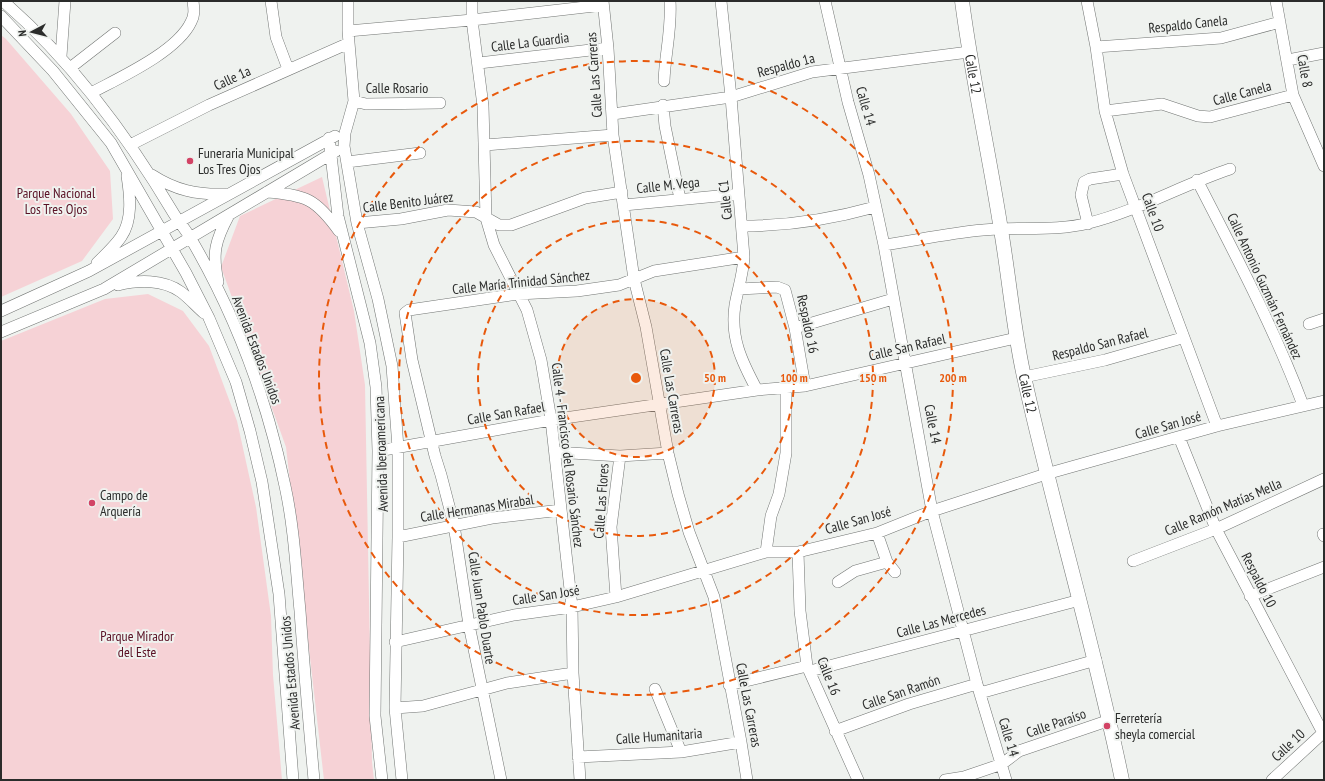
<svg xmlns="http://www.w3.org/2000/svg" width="1325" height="781" font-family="'PT Sans Narrow',sans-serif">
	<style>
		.green { fill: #f6d2d6 }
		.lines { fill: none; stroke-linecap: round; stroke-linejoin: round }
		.minor-casing { stroke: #727573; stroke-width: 12 }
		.major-casing { stroke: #727573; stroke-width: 15 }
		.minor { stroke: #fff; stroke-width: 11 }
		.major { stroke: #fff; stroke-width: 14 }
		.ring { fill: none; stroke: #e8590c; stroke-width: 2; stroke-dasharray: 7 5 }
		.poi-dot { fill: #d24365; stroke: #eff2ef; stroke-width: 1.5 }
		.labels { text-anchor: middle; stroke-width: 4; stroke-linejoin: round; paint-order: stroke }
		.street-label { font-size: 14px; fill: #2b2c2b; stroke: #eff2ef }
		.poi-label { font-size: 14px; fill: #2b2c2b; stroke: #eff2ef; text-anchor: start }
		.park-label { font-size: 14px; fill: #591024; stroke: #eff2ef }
		.centre { fill: #e8590c; stroke: #eff2ef; stroke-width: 2 }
		.ring-label { font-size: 12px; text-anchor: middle; font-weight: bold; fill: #e8590c; stroke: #eff2ef; stroke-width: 4; stroke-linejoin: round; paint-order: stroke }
	</style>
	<rect width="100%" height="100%" fill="#eff2ef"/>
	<path class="green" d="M1,35L6,39L71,114L110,171L113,219L82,261L1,297Z
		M322,177L354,311L365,385L372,762L374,780H324L286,447L221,267L240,216Z
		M148,294L183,311L209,346L237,421L256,507L271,616L273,675L282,780H1V341L105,299Z"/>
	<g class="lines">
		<defs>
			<path id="minor" d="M3,1C72,61 127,135 174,214C179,222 186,230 191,239C235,314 267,400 285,486C294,527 296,569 300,611C304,667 309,724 314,780
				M271,1L276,37L288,69
				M348,1V31L354,101L345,133L344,146L357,223L378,299L392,366L398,448V537L395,708L402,780
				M472,1V20L483,106L486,218L494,245L527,310L541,360L551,420L572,607L573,673L580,780
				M603,1L608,48L613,135L634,279L646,327L668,453L678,494L689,532L714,597L741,742L747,780
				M721,1L731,97L744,257C743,274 738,289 735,305C730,338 742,362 757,390
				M825,1L848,102L869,175L884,245L932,511L977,684L1006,780
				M1087,1L1096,47L1105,111L1123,174L1217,426
				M1276,1L1293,95L1324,166
				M1,16L53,71L111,143L186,273L209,318L236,382L250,431L262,482L279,594L293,780
				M348,31L472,20L603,5
				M1096,47L1221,38L1280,22
				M61,56L65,1
				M1288,60L1324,53
				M479,63L608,48
				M70,68L115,33
				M664,81C665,54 672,28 670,1
				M91,93C119,78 177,52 191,22C195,15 194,9 193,1
				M354,101L366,104L440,103
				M663,105L665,126L680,199
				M1105,111L1162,104L1198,116L1210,117L1293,95
				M613,114L731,97L812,72L969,52
				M329,138L338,216L370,343L376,387L378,451L375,716L382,780
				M130,145L209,105L349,43
				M485,145L613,135
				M347,162L420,153
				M152,175C175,190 197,195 225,194
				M1197,180C1235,254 1274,328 1303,405
				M267,192C306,195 316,199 339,231
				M624,205L739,194
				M357,223L401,219L448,210L476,212L499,225H511L585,198L622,192
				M1088,224L1081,195L1084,182L1090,179L1123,174
				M743,226C788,226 832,219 875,207
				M884,245C917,240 950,233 983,230C1018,226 1054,232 1089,223C1137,211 1182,185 1230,169
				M97,263C105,255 114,247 121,237C133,220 130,195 127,176
				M218,282C212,253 215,241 229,215
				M118,285C138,280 163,279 181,292C189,298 196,306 204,313
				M739,289L777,287L785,290L795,328L805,386
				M1,311L89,271L335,136
				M1309,324L1324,319
				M795,328L893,299
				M1,332L104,289L336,151
				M1024,377L1105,360L1182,338
				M1179,437L1216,529L1323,733
				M378,451L551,420L757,390L805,386L1016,338
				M555,452L620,456L668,453
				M877,533L887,562L895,572
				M1323,534L1324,536
				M398,537L492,518L561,510
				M766,552L771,516L779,494L786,453V392L788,388
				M798,552L800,611L807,666L858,780
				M1133,561L1216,529L1324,479
				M838,582L855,571L887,562
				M1250,596L1324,567
				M616,597L611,527L620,456
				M395,642L514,615L572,607L616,597L766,552H798L877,533L932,511L1046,474L1217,426L1324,401
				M810,671L1080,600
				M729,685L807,666
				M655,689L681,752
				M980,693L1096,660
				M395,708L423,706L507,683L573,673
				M835,731L909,704L977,684
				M578,757L681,752L741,742
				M501,780L469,625L454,525L441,475L435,456L412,360L405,313L409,310L518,294L577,291L619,285L654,271L744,257
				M945,780L964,777L1002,764L1019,751L1110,720
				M1272,780L1324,732"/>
			<g id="major">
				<path id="s1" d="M962,1C972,78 989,153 1001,230C1009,277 1013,325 1023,372C1053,509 1094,643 1122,780"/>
			</g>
		</defs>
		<use href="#minor" class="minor-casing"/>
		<use href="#major" class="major-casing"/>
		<use href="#minor" class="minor"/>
		<use href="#major" class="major"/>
	</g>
	<circle cx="636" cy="378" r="79" fill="#e8590c" fill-opacity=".12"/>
	<g class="ring">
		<circle cx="636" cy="378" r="79"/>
		<circle cx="636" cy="378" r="158"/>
		<circle cx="636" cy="378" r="237"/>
		<circle cx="636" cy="378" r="317"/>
	</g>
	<g class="poi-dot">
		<circle cx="190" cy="161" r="4"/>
		<circle cx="92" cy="503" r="4"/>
		<circle cx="1107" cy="726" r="4"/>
	</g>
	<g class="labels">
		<g class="street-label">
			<text transform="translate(1188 24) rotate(-6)" y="5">Respaldo Canela</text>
			<text transform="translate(530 42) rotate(-7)" y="5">Calle La Guardia</text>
			<text transform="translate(786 65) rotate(-15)" y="5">Respaldo 1a</text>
			<text transform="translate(1305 71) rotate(80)" y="5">Calle 8</text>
			<text dy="5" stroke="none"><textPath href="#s1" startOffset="74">Calle 12</textPath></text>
			<text transform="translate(594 75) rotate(-94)" y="5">Calle Las Carreras</text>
			<text transform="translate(232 78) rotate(-25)" y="5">Calle 1a</text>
			<text x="397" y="93">Calle Rosario</text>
			<text transform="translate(1242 93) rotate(-15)" y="5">Calle Canela</text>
			<text transform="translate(866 106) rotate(74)" y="5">Calle 14</text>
			<text transform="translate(668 185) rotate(-6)" y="5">Calle M. Vega</text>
			<text transform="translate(725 200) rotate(-96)" y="5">Calle C1</text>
			<text transform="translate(408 202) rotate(-7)" y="5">Calle Benito Juárez</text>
			<text transform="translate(1153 212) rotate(70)" y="5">Calle 10</text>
			<text transform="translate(521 282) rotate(-6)" y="5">Calle María Trinidad Sánchez</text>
			<text transform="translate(1265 286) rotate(65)" y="5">Calle Antonio Guzmán Fernández</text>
			<text transform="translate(808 324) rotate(78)" y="5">Respaldo 16</text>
			<text transform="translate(1100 344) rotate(-14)" y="5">Respaldo San Rafael</text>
			<text transform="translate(907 347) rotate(-13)" y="5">Calle San Rafael</text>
			<text transform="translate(257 350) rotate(69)" y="5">Avenida Estados Unidos</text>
			<text transform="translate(672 391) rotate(80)" y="5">Calle Las Carreras</text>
			<text dy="5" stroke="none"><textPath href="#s1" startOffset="398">Calle 12</textPath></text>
			<text transform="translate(506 413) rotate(-10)" y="5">Calle San Rafael</text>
			<text transform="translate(933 424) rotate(79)" y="5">Calle 14</text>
			<text transform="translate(1168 425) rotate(-16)" y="5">Calle San José</text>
			<text transform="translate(381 454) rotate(-92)" y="5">Avenida Iberoamericana</text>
			<text transform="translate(568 455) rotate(83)" y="5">Calle 4 - Francisco del Rosario Sánchez</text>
			<text transform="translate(601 501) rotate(-86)" y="5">Calle Las Flores</text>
			<text transform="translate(1223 507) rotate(-23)" y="5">Calle Ramón Matías Mella</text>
			<text transform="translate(477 508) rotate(-9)" y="5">Calle Hermanas Mirabal</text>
			<text transform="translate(858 520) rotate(-16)" y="5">Calle San José</text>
			<text transform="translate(1259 580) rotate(63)" y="5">Respaldo 10</text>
			<text transform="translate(546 595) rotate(-9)" y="5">Calle San José</text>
			<text transform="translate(482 608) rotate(81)" y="5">Calle Juan Pablo Duarte</text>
			<text transform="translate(941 621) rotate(-15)" y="5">Calle Las Mercedes</text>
			<text transform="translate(290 673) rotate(-95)" y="5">Avenida Estados Unidos</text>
			<text transform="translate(829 676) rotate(68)" y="5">Calle 16</text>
			<text transform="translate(901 692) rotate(-19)" y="5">Calle San Ramón</text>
			<text transform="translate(749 705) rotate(79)" y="5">Calle Las Carreras</text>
			<text transform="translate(1056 723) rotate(-19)" y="5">Calle Paraíso</text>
			<text transform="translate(659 736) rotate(-4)" y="5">Calle Humanitaria</text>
			<text transform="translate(1009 737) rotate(73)" y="5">Calle 14</text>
			<text transform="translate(1288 745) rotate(-43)" y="5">Calle 10</text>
		</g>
		<g class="poi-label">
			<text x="198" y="158">Funeraria Municipal<tspan x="198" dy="16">Los Tres Ojos</tspan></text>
			<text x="100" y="500">Campo de<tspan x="100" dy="16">Arquería</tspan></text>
			<text x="1115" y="723">Ferretería<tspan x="1115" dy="16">sheyla comercial</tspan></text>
		</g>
		<g class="park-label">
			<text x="56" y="198">Parque Nacional<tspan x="56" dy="16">Los Tres Ojos</tspan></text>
			<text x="137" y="641">Parque Mirador<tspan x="137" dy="16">del Este</tspan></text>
		</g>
	</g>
	<circle cx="636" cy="378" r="6" class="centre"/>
	<g class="ring-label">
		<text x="715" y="382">50 m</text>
		<text x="794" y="382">100 m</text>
		<text x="873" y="382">150 m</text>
		<text x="953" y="382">200 m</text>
	</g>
	<rect width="1325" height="781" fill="none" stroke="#2b2c2b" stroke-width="4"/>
	<g transform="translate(32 32) rotate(263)" stroke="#eff2ef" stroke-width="3" paint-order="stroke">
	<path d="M0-3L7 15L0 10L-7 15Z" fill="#2b2c2b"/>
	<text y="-6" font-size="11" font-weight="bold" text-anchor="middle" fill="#2b2c2b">N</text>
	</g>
</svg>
